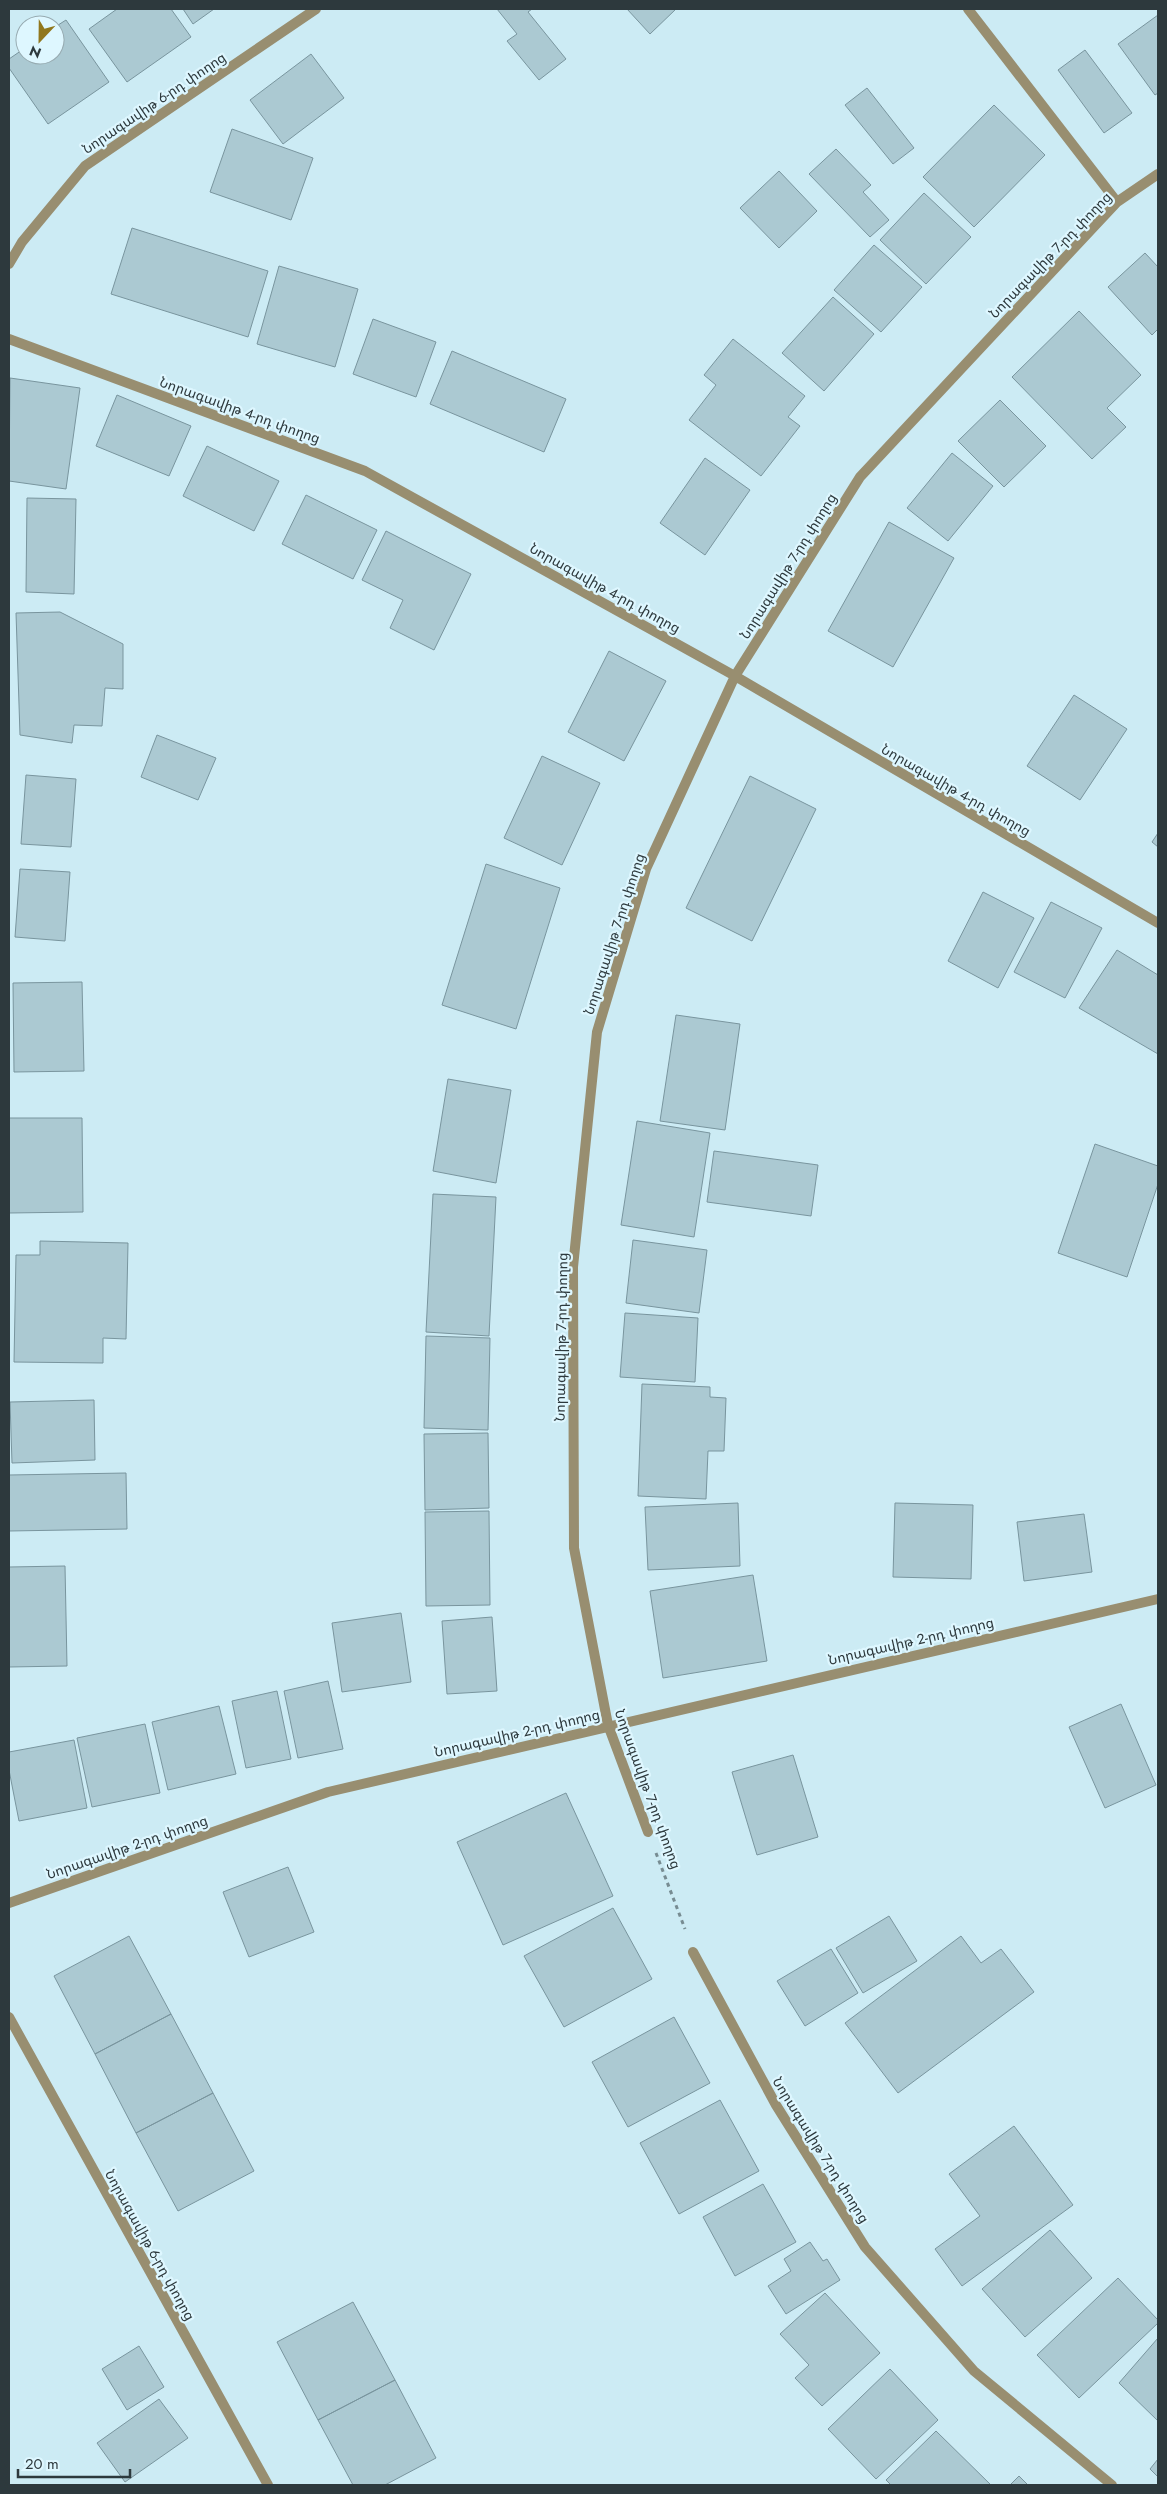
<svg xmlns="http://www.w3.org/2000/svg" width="1167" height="2494" font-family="Jost,'Noto Sans Armenian',sans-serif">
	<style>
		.building { fill: #abc9d2; stroke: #79959e }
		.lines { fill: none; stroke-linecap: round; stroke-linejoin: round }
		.path { stroke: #778c92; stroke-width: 3; stroke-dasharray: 4 4; stroke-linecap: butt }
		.minor { stroke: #988e70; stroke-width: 10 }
		.labels { text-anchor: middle; stroke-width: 4.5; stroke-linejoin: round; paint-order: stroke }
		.street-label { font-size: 14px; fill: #2d393d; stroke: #def7ff }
	</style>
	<rect width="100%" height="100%" fill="#ccebf4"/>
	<path class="building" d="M117,9H171L191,37L127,82L89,29Z
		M183,9H214L193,24Z
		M497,9H532L528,12L566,59L539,80L507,41L517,34Z
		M627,9H676L650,34Z
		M1158,15V93L1155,95L1118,44Z
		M66,20L109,82L48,124L9,68V59L25,48V55H55V27Z
		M1085,50L1132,113L1104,133L1058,70Z
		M311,54L344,98L283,144L250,100Z
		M867,88L914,148L893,164L845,105Z
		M994,105L1045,155L974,227L923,177Z
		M232,129L313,158L291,220L210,192Z
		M836,149L871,185L863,192L889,220L870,237L809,174Z
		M779,171L817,211L779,248L740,208Z
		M924,193L971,237L926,284L880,240Z
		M132,228L268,271L248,337L111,294Z
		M874,245L922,287L881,332L834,290Z
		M1145,253L1158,267V329L1152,335L1108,287Z
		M279,266L358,289L335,367L257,344Z
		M833,297L874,334L824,391L782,353Z
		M1079,311L1141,375L1107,408L1126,427L1092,459L1012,377Z
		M373,319L436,342L416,397L353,374Z
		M733,339L805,396L788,417L800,426L761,476L689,420L716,385L704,375Z
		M452,351L566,399L544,452L430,404Z
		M10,378L80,388L66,489L9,481Z
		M117,395L191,426L169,476L96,446Z
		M1000,400L1046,446L1004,487L958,441Z
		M207,446L279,481L254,531L183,496Z
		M952,453L993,486L948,541L907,508Z
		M705,458L750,490L705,555L660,523Z
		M306,495L377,530L353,579L282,544Z
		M27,498L76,499L74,594L26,592Z
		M889,522L954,558L893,667L828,631Z
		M386,531L471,574L434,650L390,628L403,600L362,580Z
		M60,612L123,644V689L105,688L102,726L74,725L72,743L20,735L16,613Z
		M609,651L666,681L624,761L568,732Z
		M1074,695L1127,729L1080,800L1027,766Z
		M157,735L216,758L198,800L141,777Z
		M542,756L600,783L562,865L504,838Z
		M26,775L76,779L71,847L21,844Z
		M750,776L816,809L752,941L686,908Z
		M1158,833V847L1152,842Z
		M486,864L560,888L516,1029L442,1005Z
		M20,869L70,872L65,941L15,937Z
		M983,892L1034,918L998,988L948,961Z
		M1051,902L1102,928L1065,998L1014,972Z
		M1117,950L1158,975V1054L1079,1008Z
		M82,982L84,1071L14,1072L13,983Z
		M676,1015L740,1024L725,1130L660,1121Z
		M448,1079L511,1090L496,1183L433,1171Z
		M9,1118H82L83,1212L9,1213Z
		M637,1121L710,1133L694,1237L621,1225Z
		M1095,1144L1158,1166V1184L1127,1277L1058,1253Z
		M714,1151L818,1165L811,1216L707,1202Z
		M433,1194L496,1197L489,1336L426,1332Z
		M633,1240L707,1250L699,1313L626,1303Z
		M40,1241L128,1243L126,1339L103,1338V1363L14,1362L16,1255H40Z
		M625,1313L698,1318L695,1382L620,1377Z
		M426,1336L490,1338L488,1430L424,1428Z
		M642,1384L710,1387V1397L726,1398L724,1451H708L706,1499L638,1496Z
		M94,1400L95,1460L12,1463L10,1402Z
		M488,1433L489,1508L425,1510L424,1434Z
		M126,1473L127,1529L9,1531V1475Z
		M738,1503L740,1566L648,1570L645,1507Z
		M895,1503L973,1505L971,1579L893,1577Z
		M489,1511L490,1605L426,1606L425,1512Z
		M1084,1514L1092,1572L1024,1581L1017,1522Z
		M65,1566L67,1666L9,1667V1567Z
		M753,1575L767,1661L663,1678L650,1591Z
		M401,1613L411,1682L342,1692L332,1623Z
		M492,1617L497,1691L447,1694L442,1621Z
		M328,1681L343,1749L298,1758L284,1691Z
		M277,1691L291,1759L246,1768L232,1701Z
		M1121,1704L1156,1785L1105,1808L1069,1727Z
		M219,1706L236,1774L168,1790L152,1722Z
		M145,1724L160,1793L92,1807L77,1738Z
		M74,1740L87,1808L19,1821L9,1770V1752Z
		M793,1755L818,1837L757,1855L732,1772Z
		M566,1793L613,1896L503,1945L457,1842Z
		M288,1867L314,1932L249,1957L223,1892Z
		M613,1908L652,1979L564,2027L524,1956Z
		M889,1916L917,1961L863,1993L836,1948Z
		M129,1936L171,2014L95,2054L54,1976Z
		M961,1936L981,1963L1001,1949L1034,1992L898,2093L845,2023Z
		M831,1949L858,1993L805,2026L777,1981Z
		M171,2014L213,2093L136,2133L95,2054Z
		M674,2017L710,2083L628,2127L592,2062Z
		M213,2093L254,2171L178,2211L136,2133Z
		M720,2100L759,2171L679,2214L640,2143Z
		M1014,2126L1073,2205L962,2286L935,2249L980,2216L949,2174Z
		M763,2184L796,2242L735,2276L703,2217Z
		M1050,2230L1092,2278L1025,2337L982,2289Z
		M810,2242L823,2261L827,2259L840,2280L786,2314L768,2286L791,2271L784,2259Z
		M1118,2278L1158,2320V2323L1079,2398L1037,2355Z
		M825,2293L880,2353L822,2406L795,2378L809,2365L780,2334Z
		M353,2302L395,2380L318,2420L277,2342Z
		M1158,2338V2421L1119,2383Z
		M139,2346L164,2387L127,2410L102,2369Z
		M890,2369L938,2420L876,2479L828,2429Z
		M395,2380L436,2458L385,2485H353L318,2420Z
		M159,2399L188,2438L125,2482L97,2443Z
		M936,2431L991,2485H891L886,2480Z
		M1158,2459V2477L1150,2469Z
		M1019,2476L1028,2485H1010Z"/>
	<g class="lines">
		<path class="path" d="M656,1853L685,1929"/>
		<path class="minor" d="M968,9L1117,202
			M9,264L22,242L85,166L316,9
			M9,339L365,471L735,676L1158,923
			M648,1832L608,1725L574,1548L573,1267L597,1032L646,869L735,676L860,477L1117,202L1158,174
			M9,1903L328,1792L1158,1599
			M693,1952L776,2105L865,2247L974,2371L1112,2485
			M9,2017L268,2485"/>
	</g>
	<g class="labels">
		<g class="street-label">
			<text transform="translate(154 103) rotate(-34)" y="5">Նորագավիթ 6-րդ փողոց</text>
			<text transform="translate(1050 255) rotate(-46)" y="5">Նորագավիթ 7-րդ փողոց</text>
			<text transform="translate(240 410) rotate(20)" y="5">Նորագավիթ 4-րդ փողոց</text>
			<text transform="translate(788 566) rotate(-58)" y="5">Նորագավիթ 7-րդ փողոց</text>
			<text transform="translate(605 588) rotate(29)" y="5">Նորագավիթ 4-րդ փողոց</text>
			<text transform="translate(956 790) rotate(30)" y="5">Նորագավիթ 4-րդ փողոց</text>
			<text transform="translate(614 934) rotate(-72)" y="5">Նորագավիթ 7-րդ փողոց</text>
			<text transform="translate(561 1337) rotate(-89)" y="5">Նորագավիթ 7-րդ փողոց</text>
			<text transform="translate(911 1641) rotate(-13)" y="5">Նորագավիթ 2-րդ փողոց</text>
			<text transform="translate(517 1733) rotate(-13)" y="5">Նորագավիթ 2-րդ փողոց</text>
			<text transform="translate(648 1789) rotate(70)" y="5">Նորագավիթ 7-րդ փողոց</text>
			<text transform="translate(127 1847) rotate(-19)" y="5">Նորագավիթ 2-րդ փողոց</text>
			<text transform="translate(821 2150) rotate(58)" y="5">Նորագավիթ 7-րդ փողոց</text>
			<text transform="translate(150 2245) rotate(61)" y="5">Նորագավիթ 6-րդ փողոց</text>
		</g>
	</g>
	<rect width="1167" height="2494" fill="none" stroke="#2d393d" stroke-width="20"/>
	<g transform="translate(40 40) rotate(202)"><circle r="24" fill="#def7ff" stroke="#97abb1"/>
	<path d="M0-4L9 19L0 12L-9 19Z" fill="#91771d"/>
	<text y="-8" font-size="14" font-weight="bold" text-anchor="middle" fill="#2d393d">N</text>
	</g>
	<path d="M18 2469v8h112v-8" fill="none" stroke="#2d393d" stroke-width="2.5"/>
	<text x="25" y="2469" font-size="15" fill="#2d393d" stroke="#def7ff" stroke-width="4" paint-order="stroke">20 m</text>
</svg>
